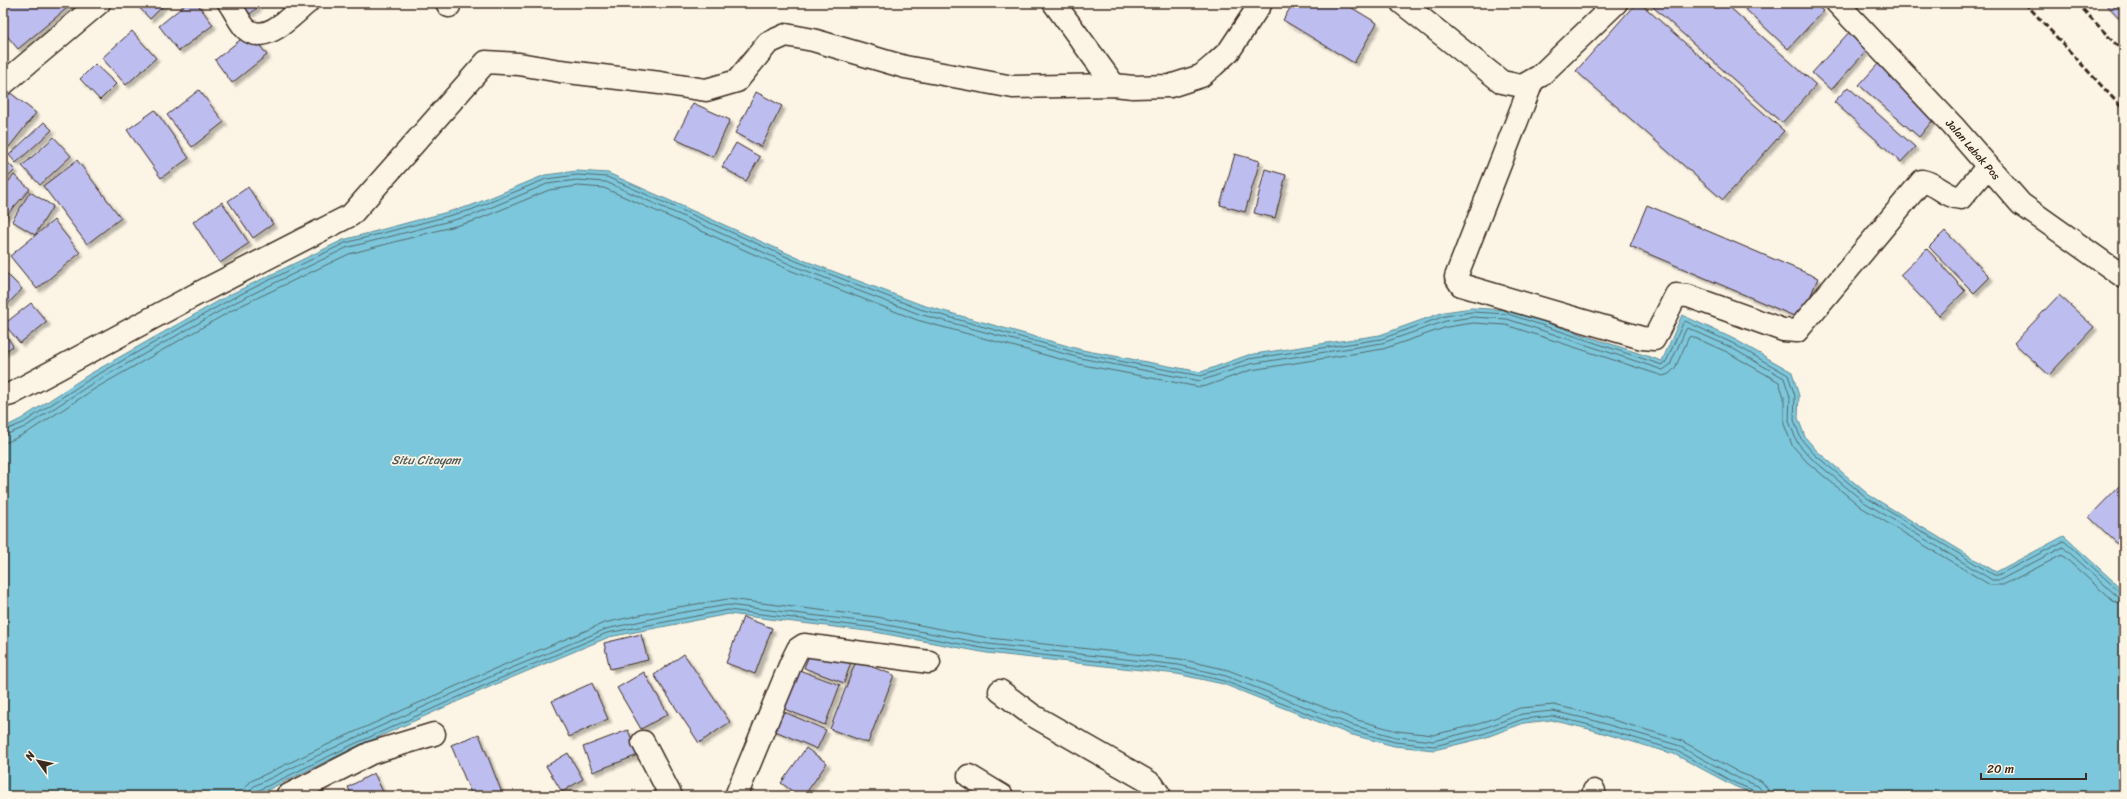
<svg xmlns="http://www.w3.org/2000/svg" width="2127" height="799" font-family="Sriracha,sans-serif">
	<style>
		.water { fill: #7cc7dc; stroke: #628890 }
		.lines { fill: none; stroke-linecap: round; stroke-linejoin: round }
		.shore { stroke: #55696a; stroke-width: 1 }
		.building { fill: #bdbdef; stroke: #3b2a1e; filter: url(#shadow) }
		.minor-casing { stroke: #3b2a1e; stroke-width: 25 }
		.minor { stroke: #fcf5e5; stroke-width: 22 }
		.rail { stroke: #3b2a1e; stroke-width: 3; stroke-dasharray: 6 3; stroke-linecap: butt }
		.labels { text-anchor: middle; stroke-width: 3.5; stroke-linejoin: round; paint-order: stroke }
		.street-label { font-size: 11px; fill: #3b2a1e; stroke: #fcf5e5 }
		.water-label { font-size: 12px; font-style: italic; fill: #4e5957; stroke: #fcf5e5 }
	</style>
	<defs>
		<filter id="shadow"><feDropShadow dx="3.5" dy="3.5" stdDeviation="1" flood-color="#0004"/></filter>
	</defs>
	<rect width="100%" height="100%" fill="#fcf5e5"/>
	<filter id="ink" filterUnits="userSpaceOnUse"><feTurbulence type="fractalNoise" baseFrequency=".025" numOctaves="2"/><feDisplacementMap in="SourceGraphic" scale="8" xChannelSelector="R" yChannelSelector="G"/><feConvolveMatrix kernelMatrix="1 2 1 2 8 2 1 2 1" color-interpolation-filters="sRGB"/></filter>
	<g filter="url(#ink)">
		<path class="water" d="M577,171L608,173L798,258L922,305L1082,350L1201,372L1248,355L1380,335L1444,312L1472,308L1509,310L1662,361L1682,315L1734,339L1792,372L1799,396L1798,418L1805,437L1817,451L1869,495L1996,572L2064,536L2124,591V796H1758L1734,786L1674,754L1589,729L1551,720L1524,723L1484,738L1434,750L1394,746L1349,734L1223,684L1177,674L987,653L875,632L729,614L609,637L494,685L354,748L255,796H3V428L21,419L88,375L231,294L343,240L470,206L545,175Z"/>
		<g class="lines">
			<path class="shore" d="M3,431L23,423L90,379L233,298L345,243L471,210L546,179L577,175L607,177L796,261L920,309L1081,354L1201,376L1249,359L1381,339L1445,316L1472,312L1508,314L1662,365L1666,362L1683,323L1685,321L1732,343L1788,375L1795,396L1794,420L1801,439L1814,454L1867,498L1994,575H1998L2064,541L2120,592L2124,593
				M3,436L25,427L93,383L236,302L346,248L473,215L547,184L577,180L606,182L794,266L919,314L1080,358L1200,381L1250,364L1382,343L1446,321L1473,317L1507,319L1663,370L1670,365L1686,329L1688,328L1730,347L1784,378L1790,397L1789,421L1797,442L1811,458L1864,502L1992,580H2000L2063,547L2117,596L2124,598
				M3,443L10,441L28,432L96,388L238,307L349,254L474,221L549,190L578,186L604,188L792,271L917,320L1078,364L1199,387L1206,386L1251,370L1383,349L1447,327L1473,323L1506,325L1663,376L1669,374L1675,368L1689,337L1691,336L1727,352L1779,382L1784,397V424L1792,445L1807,462L1861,507L1990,585H2003L2062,555L2113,601L2124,604
				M244,796L245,788L251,781L348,735L487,672L604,623L672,608L728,599L877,617L989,638L1180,659L1228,670L1354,719L1397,731L1433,735L1479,724L1520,708L1554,705L1593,714L1680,740L1740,773L1761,781L1767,788L1769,796
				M250,796V791L254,786L350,740L490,677L606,629L673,614L728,605L876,623L988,644L1179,665L1226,676L1352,725L1396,737L1433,741L1481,729L1522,714L1553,711L1592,720L1677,745L1738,778L1758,786L1762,791L1763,796
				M255,796L257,791L352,745L492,682L607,633L728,610L875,628L987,649L1178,670L1224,681L1350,730L1395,742L1434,746L1483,734L1523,719L1552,716L1590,725L1675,750L1735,783L1755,791L1758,796"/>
		</g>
		<path class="building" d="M8,3H73L18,49L3,31V7Z
			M135,3H166L150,19Z
			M187,3H197L213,25L179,51L159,26Z
			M241,3H255L258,7L250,14Z
			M1293,3H1344L1377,23L1354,63L1283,20Z
			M1636,3H1640L1784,131L1723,200L1576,71Z
			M1654,3H1725L1816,85L1782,123L1652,6Z
			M1739,3H1814L1823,11L1788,49Z
			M2105,3H2124V23Z
			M1851,30L1870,47L1831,90L1812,73Z
			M132,31L156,58L126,85L102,58Z
			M250,32L267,55L232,83L215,60Z
			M95,64L116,84L100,100L80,79Z
			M1878,64L1937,115L1919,137L1859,85Z
			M1848,87L1915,147L1901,162L1834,102Z
			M199,90L224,122L192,147L167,115Z
			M8,91L36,113L9,147L3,142V97Z
			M756,92L782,106L761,147L735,133Z
			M693,103L730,120L713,157L675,139Z
			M155,110L189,158L161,178L127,130Z
			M44,122L52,130L16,163L9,155Z
			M54,137L71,156L40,185L22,166Z
			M736,143L760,157L746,181L722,167Z
			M1235,154L1260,161L1245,212L1220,205Z
			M3,158L15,170L3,182Z
			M77,160L121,218L87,244L43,186Z
			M1265,169L1286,175L1275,218L1254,213Z
			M14,175L30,189L5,217L3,215V188Z
			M248,187L273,224L253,238L228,201Z
			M30,192L53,206L35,235L12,221Z
			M222,202L249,243L220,263L193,222Z
			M1647,205L1818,278L1801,319L1630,246Z
			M54,220L80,253L37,289L10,256Z
			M1945,231L1990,277L1974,293L1929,247Z
			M1927,249L1965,291L1939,316L1900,275Z
			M3,270L22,289L7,305L3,301Z
			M2059,295L2094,327L2049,375L2014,343Z
			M31,303L47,322L20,343L4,324Z
			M3,330L13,346L3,353Z
			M2124,481V550L2089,517Z
			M743,617L772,628L755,674L726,663Z
			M641,634L648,660L610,669L604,643Z
			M812,648L851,662L844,683L804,668Z
			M684,654L730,722L699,743L654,675Z
			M856,661L894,675L868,743L830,729Z
			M799,670L840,685L825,725L784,709Z
			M644,672L668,714L641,729L617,688Z
			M592,683L608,719L569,737L552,701Z
			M782,711L826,730L817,749L773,730Z
			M628,730L638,755L593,772L583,747Z
			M479,734L502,793L495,796H472L451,745Z
			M806,748L827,763L804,796H799L781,783Z
			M568,753L583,779L562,792L546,766Z
			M374,773L385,796H352L348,787Z"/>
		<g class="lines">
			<defs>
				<g id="minor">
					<path d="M229,3C235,11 239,22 246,29C266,46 293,14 307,3"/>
					<path d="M447,3L449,6"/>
					<path d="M1054,3L1114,85"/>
					<path d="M1402,3L1502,82L1522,86L1540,76L1616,3"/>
					<path id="s1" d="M1837,3L1953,126L2021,204L2124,277"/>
					<path d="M1532,82L1456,277L1461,285L1642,338L1654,339L1676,295L1688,296L1783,330L1797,331L1922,181C1936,183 1946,197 1961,198L1988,166"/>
					<path d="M3,84L99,3"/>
					<path d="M3,396L11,394L195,295L351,215L486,62L519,64L560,71L660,83L706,90L737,81L768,43L786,35L813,40L905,67L1013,87L1114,85L1133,87L1170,86L1201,76L1214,65L1229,51L1261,3"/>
					<path d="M1000,691L1032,715L1144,779L1152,784L1160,796"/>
					<path d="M643,742L671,796"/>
					<path d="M969,776L1002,796"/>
					<path d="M287,796L371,753L434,734"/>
					<path d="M736,796L791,663L798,649L804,645L929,662"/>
					<path d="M1593,796L1594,791"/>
				</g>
			</defs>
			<use href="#minor" class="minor-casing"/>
			<use href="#minor" class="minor"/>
			<path class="rail" d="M2025,3L2124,110
				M2077,3L2124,53"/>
		</g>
	</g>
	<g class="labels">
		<g class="street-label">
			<text dy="4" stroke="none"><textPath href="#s1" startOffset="200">Jalan Lebak Pos</textPath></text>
		</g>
		<g class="water-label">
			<text x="426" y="464">Situ Citayam</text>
		</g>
	</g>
	<rect width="2127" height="799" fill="none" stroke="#fcf5e5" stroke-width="16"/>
	<rect x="8" y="8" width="2111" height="783" fill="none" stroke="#3b2a1e" stroke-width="1.5" filter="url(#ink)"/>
	<g transform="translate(38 761) rotate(303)" stroke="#fcf5e5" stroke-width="3" paint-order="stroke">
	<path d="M0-3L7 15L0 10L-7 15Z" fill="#3b2a1e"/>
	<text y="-6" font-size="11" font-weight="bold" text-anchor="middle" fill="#3b2a1e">N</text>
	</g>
	<path d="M1981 773v6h105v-6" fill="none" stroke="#3b2a1e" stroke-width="2"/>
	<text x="1987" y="773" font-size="12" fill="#3b2a1e" stroke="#fcf5e5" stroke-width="3" paint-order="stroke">20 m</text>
</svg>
